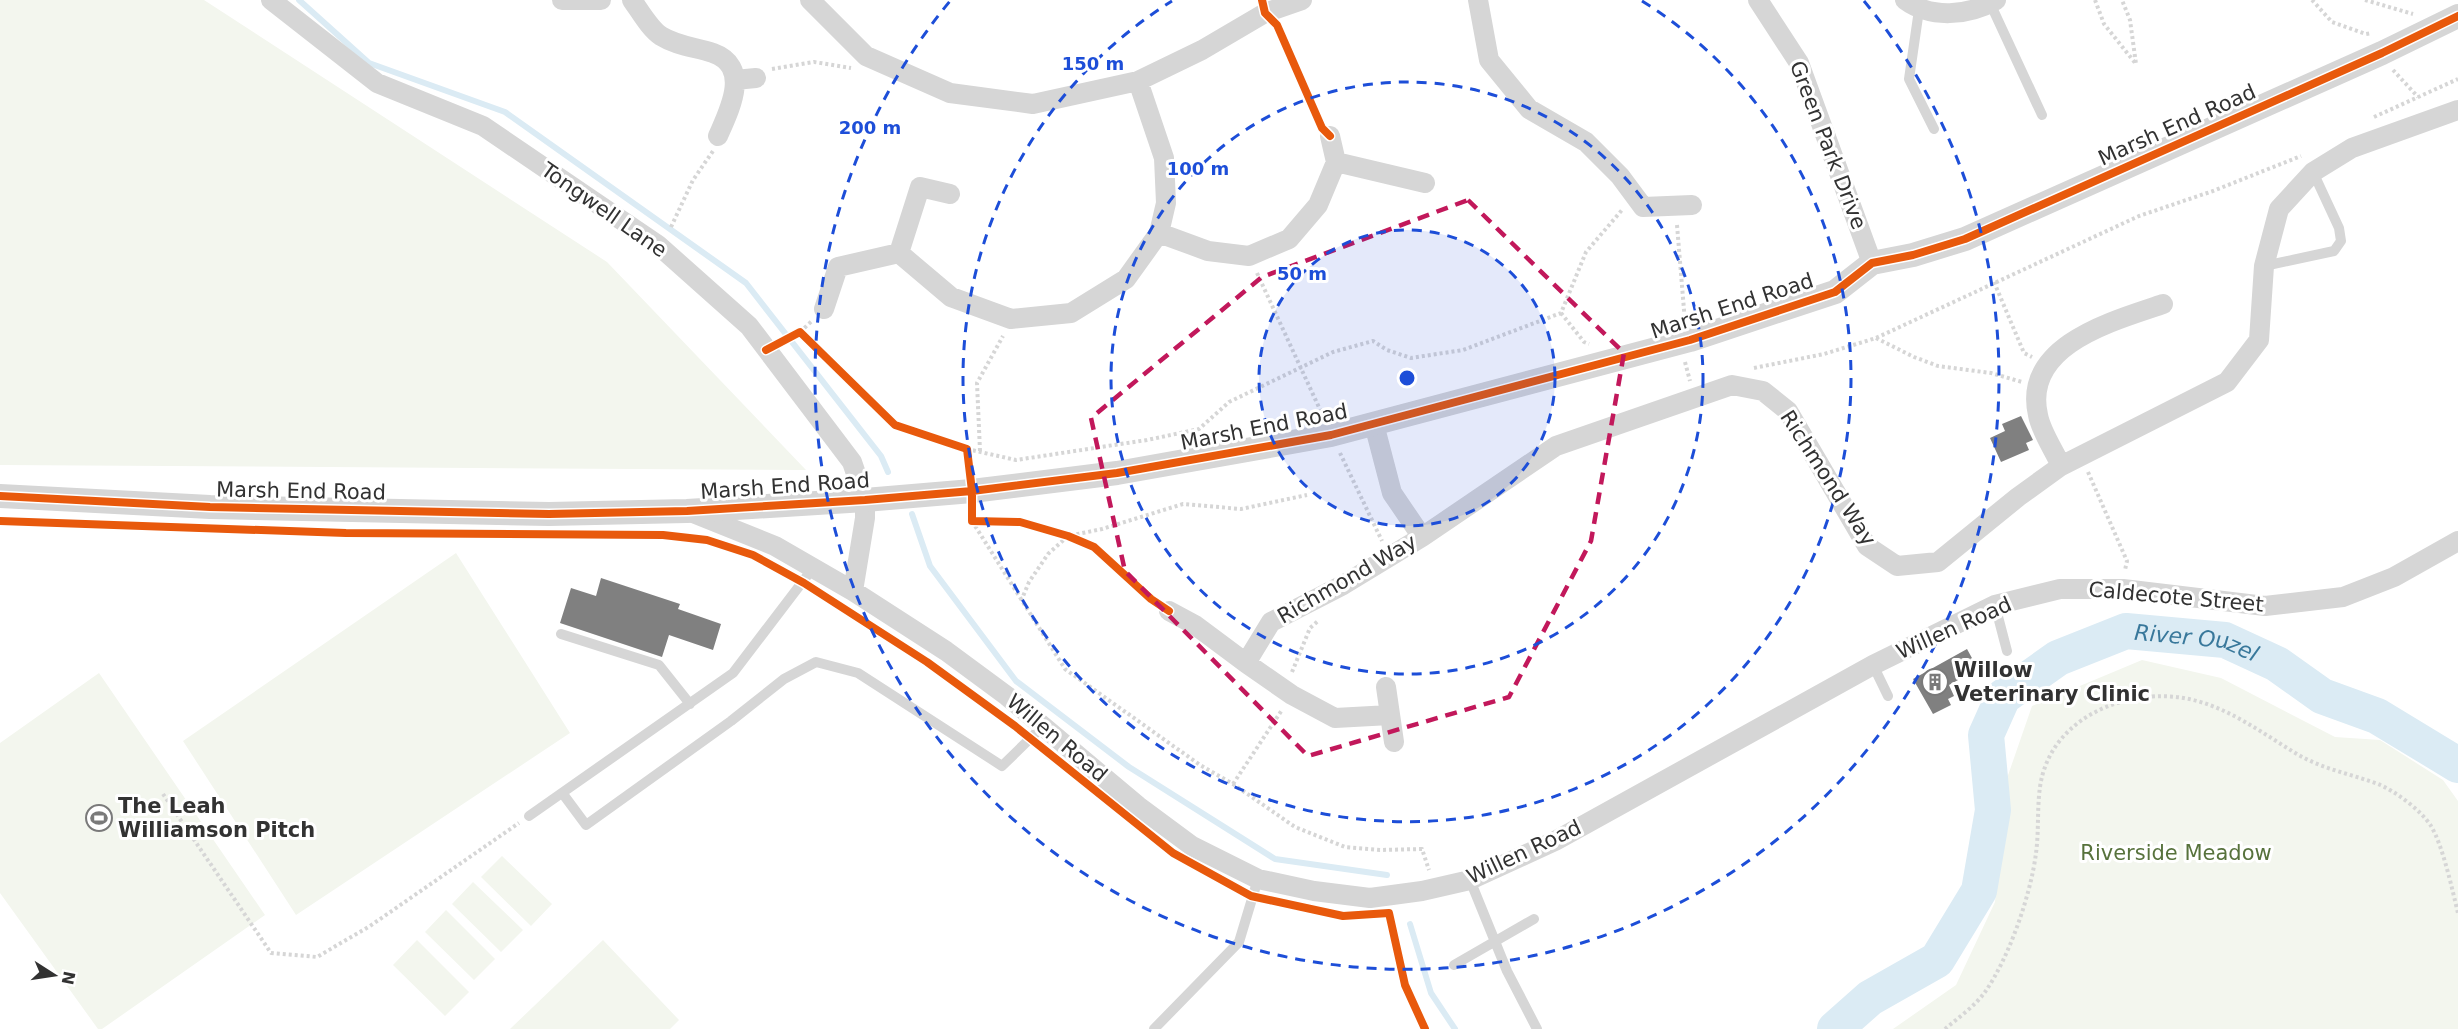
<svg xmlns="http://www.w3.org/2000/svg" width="2458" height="1029" font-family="'DejaVu Sans',sans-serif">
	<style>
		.green { fill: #f3f6ee }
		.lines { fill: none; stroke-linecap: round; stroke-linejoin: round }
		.stream { stroke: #dbebf4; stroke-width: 6 }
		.river { stroke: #dbebf4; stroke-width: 36 }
		.building { fill: #808080 }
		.path { stroke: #d6d6d6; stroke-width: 4; stroke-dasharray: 3 3; stroke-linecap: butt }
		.service { stroke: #d6d6d6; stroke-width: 10 }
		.minor { stroke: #d6d6d6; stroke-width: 20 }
		.tertiary { stroke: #d6d6d6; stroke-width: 24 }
		.cycleway-casing { stroke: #fff; stroke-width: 11 }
		.cycleway { stroke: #e8590c; stroke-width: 8 }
		.marked { fill: none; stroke: #c2185b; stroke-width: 4.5; stroke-dasharray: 12 8; stroke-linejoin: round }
		.ring { fill: none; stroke: #1d4ed8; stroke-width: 3; stroke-dasharray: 10 8 }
		.labels { text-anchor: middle; stroke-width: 6; stroke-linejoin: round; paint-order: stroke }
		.street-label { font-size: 21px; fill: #323232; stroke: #fff }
		.poi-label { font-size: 21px; font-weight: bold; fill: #323232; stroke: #fff; text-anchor: start }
		.park-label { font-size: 21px; fill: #57723c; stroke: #fff }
		.water-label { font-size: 22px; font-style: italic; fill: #39789b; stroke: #fff }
		.centre { fill: #1d4ed8; stroke: #fff; stroke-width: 3 }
		.ring-label { font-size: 18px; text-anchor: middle; font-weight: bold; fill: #1d4ed8; stroke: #fff; stroke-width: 6; stroke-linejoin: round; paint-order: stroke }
	</style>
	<rect width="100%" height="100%" fill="#fff"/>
	<path class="green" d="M0,0H204L607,262L806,470L0,465Z
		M456,553L570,733L296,915L183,741Z
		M2142,660L2221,678L2335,737L2380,740L2443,780L2458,801V1029H1893L1956,985L1995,902L2005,784L2032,706Z
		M99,673L265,915L102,1029H98L0,893V743Z
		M502,856L552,904L531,926L481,877Z
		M473,882L523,930L501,952L452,904Z
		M446,910L495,959L474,980L425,932Z
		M417,940L469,992L445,1016L393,965Z
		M603,940L679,1020L670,1029H510Z"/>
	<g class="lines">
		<path class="stream" d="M299,0L369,63L505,112L746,283L881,456L888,472
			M912,514L930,566L1016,681L1129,767L1275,859L1387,875
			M1410,924L1431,993L1455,1029"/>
		<path class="river" id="s1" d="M1835,1029L1870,998L1937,960L1979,891L1993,810L1986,735L2003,697L2058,658L2126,631L2225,640L2277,664L2322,696L2377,716L2458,765"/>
	</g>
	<path class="building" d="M2021,416L2033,440L2026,443L2029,450L2001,462L1990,438L2005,431L2002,424Z
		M601,578L680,604L678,609L721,624L713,650L669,635L662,657L560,623L571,588L596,596Z
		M1967,649L1978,669L1949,685L1954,696L1948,699L1951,705L1933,714L1913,679Z"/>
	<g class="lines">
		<path class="path" d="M2095,0L2104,24L2136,64L2130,20L2122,0
			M2312,0L2332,22L2366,34L2372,33
			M2365,0L2413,14
			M772,69L814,62L851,68
			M2393,70L2418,97
			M2374,117L2458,79
			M1677,225L1685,322
			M671,227L693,180L713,151
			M1257,273L1323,416
			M1994,282L2024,353L2032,357
			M1561,313L1584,342L1589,344
			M800,332L813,320
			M1876,338L1914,357L1938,366L1991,373L2022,382
			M1685,362L1690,381
			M1754,368L1824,354L1876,338L2139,216L2213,191L2301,156
			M967,449L1016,460L1147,440L1199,429L1229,402L1333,352L1373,341L1387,350L1411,358L1463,350L1561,313L1586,252L1622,210
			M980,451L977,383L1003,336
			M1340,453L1382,541
			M2088,472L2127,561L2125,570
			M972,521L1065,669L1200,765L1233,784L1295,827L1345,847L1380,850L1422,849L1429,870
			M1021,601L1029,582L1048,554L1068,536L1102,529L1183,504L1241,509L1307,495
			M1292,672L1310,628L1318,621
			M1233,784L1282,710
			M163,794L271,953L317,957L370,926L519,823
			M1945,1029C1958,1018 1975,1006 1985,992C2009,958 2031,894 2036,853C2040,825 2035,793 2045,767C2066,709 2141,685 2197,701C2234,711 2265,735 2297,754C2322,769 2351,774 2378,784C2395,791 2421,810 2431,826C2443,846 2452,889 2458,913"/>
		<path class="service" d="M1990,3L2042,115
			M1919,10L1909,79L1934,129
			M2264,266L2334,251L2341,241L2339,228L2313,172
			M1995,605L2007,651
			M561,634L659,665L690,704
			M1873,665L1888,696
			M563,794L586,825L731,721L784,679L816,662L858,673L1002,766L1043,726
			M529,816L733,673L813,568
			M1470,880L1507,971L1537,1029
			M1454,965L1534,919
			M1154,1029L1239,942L1258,879"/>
		<path class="minor" d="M271,0L377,83L483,126L658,245L749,326L852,462L865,500V518L853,591
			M562,0H601
			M632,0C640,11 650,29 661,36C677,46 695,47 713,53C752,67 729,111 718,136
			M810,0L866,56L950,93L1033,104L1138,81L1202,50L1265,13L1302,0
			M1478,0L1489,60L1529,109L1586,142L1620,176L1643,207L1692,205
			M1758,0L1799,63L1872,263
			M1905,0C1931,19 1968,16 1996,0
			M735,80L756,78
			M1330,136L1336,162
			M1159,233L1208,251L1249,256L1289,239L1318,205L1336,162L1425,183
			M899,253L920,187L950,194
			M824,309L838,267L899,253L951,297L1011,319L1071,313L1126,279L1159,233L1166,203L1164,158L1138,81
			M1374,424L1392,493L1422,537
			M2061,466C2054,450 2041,432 2038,415C2022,345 2113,321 2163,304
			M693,513L775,546L853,591L946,651L1007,696L1138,806L1192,846L1258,879L1314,891L1370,898L1422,891L1470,880L1555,841L1873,665L1995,605L2060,589H2123L2265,606L2343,597L2394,577L2458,541
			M1169,611L1195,625L1246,663
			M1386,687L1394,742
			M1390,715L1335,718L1292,695L1246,663L1271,622L1343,585L1422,537L1556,446L1732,385L1763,391L1788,411L1867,546L1897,566L1938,562L2018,497L2061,466L2227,382L2259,340L2264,266L2279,209L2313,172L2352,148L2458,110"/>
		<path class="tertiary" d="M0,496L210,507L549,514L687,511L865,500L972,491L1117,473L1331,435L1690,340L1835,292L1872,263L1913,255L1965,239L2382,53L2458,16"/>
		<defs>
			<path id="cycleway" d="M1262,0L1265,13L1277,25L1322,128L1330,136
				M766,350L800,332L895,425L967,449L972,491V521L1020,522L1068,536L1094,547L1151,599L1169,611
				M0,496L210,507L549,514L687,511L865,500L972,491L1117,473L1331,435L1690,340L1835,292L1872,263L1913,255L1965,239L2382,53L2458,16
				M0,521L346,533L663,535L707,540L753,555L804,583L927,662L1015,726L1173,853L1251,896L1343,916L1389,913L1405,985L1425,1029"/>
		</defs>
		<use href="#cycleway" class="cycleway-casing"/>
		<use href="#cycleway" class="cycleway"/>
	</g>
	<path class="marked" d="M1468,200L1624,353L1591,541L1509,697L1308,756L1125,571L1091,418L1262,277Z"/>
	<circle cx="1407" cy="378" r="148" fill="#1d4ed8" fill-opacity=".12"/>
	<g class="ring">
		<circle cx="1407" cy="378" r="148"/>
		<circle cx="1407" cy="378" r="296"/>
		<path d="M1642 1A444 444 0 1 1 1172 1"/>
		<path d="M1864 1A592 592 0 1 1 950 1"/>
	</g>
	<defs>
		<symbol id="building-ring" viewBox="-11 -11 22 22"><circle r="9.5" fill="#fff" stroke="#7a7a7a" stroke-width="1.5"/><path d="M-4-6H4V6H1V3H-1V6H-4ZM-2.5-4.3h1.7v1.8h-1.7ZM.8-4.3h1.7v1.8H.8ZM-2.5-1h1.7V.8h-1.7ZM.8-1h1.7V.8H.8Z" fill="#7a7a7a"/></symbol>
		<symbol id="stadium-ring" viewBox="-11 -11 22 22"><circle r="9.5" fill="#fff" stroke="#7a7a7a" stroke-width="1.5"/><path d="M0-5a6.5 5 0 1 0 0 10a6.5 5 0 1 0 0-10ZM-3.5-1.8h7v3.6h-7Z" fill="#7a7a7a"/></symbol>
	</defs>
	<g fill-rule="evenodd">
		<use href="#building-ring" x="1920" y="667" width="30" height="30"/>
		<use href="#stadium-ring" x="84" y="803" width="30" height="30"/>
	</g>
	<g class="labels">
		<g class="street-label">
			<text transform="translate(2177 125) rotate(-24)" y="7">Marsh End Road</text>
			<text transform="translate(1828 145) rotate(69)" y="7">Green Park Drive</text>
			<text transform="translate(604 210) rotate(35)" y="7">Tongwell Lane</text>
			<text transform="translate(1732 306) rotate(-18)" y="7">Marsh End Road</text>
			<text transform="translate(1264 427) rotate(-11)" y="7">Marsh End Road</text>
			<text transform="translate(1828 478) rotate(57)" y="7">Richmond Way</text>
			<text transform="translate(785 486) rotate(-4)" y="7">Marsh End Road</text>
			<text transform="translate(301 491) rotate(1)" y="7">Marsh End Road</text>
			<text transform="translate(1347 579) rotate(-30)" y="7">Richmond Way</text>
			<text transform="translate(2176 597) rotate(5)" y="7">Caldecote Street</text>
			<text transform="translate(1954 628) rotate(-24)" y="7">Willen Road</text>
			<text transform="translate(1057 738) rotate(40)" y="7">Willen Road</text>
			<text transform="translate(1524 852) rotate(-25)" y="7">Willen Road</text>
		</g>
		<g class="poi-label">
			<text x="1954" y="677">Willow<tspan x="1954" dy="24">Veterinary Clinic</tspan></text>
			<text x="118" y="813">The Leah<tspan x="118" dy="24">Williamson Pitch</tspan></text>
		</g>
		<g class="park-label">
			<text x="2176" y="860">Riverside Meadow</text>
		</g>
		<g class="water-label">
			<text dy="8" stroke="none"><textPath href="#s1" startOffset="616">River Ouzel</textPath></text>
		</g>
	</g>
	<circle cx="1407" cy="378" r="9" class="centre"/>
	<g class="ring-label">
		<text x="1093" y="70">150 m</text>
		<text x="870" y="134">200 m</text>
		<text x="1198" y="175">100 m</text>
		<text x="1302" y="280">50 m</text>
	</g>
	<g transform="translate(54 975) rotate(102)" stroke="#ffffff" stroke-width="4.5" paint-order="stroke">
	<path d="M0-4.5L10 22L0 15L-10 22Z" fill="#323232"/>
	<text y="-9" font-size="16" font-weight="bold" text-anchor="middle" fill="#323232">N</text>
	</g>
</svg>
